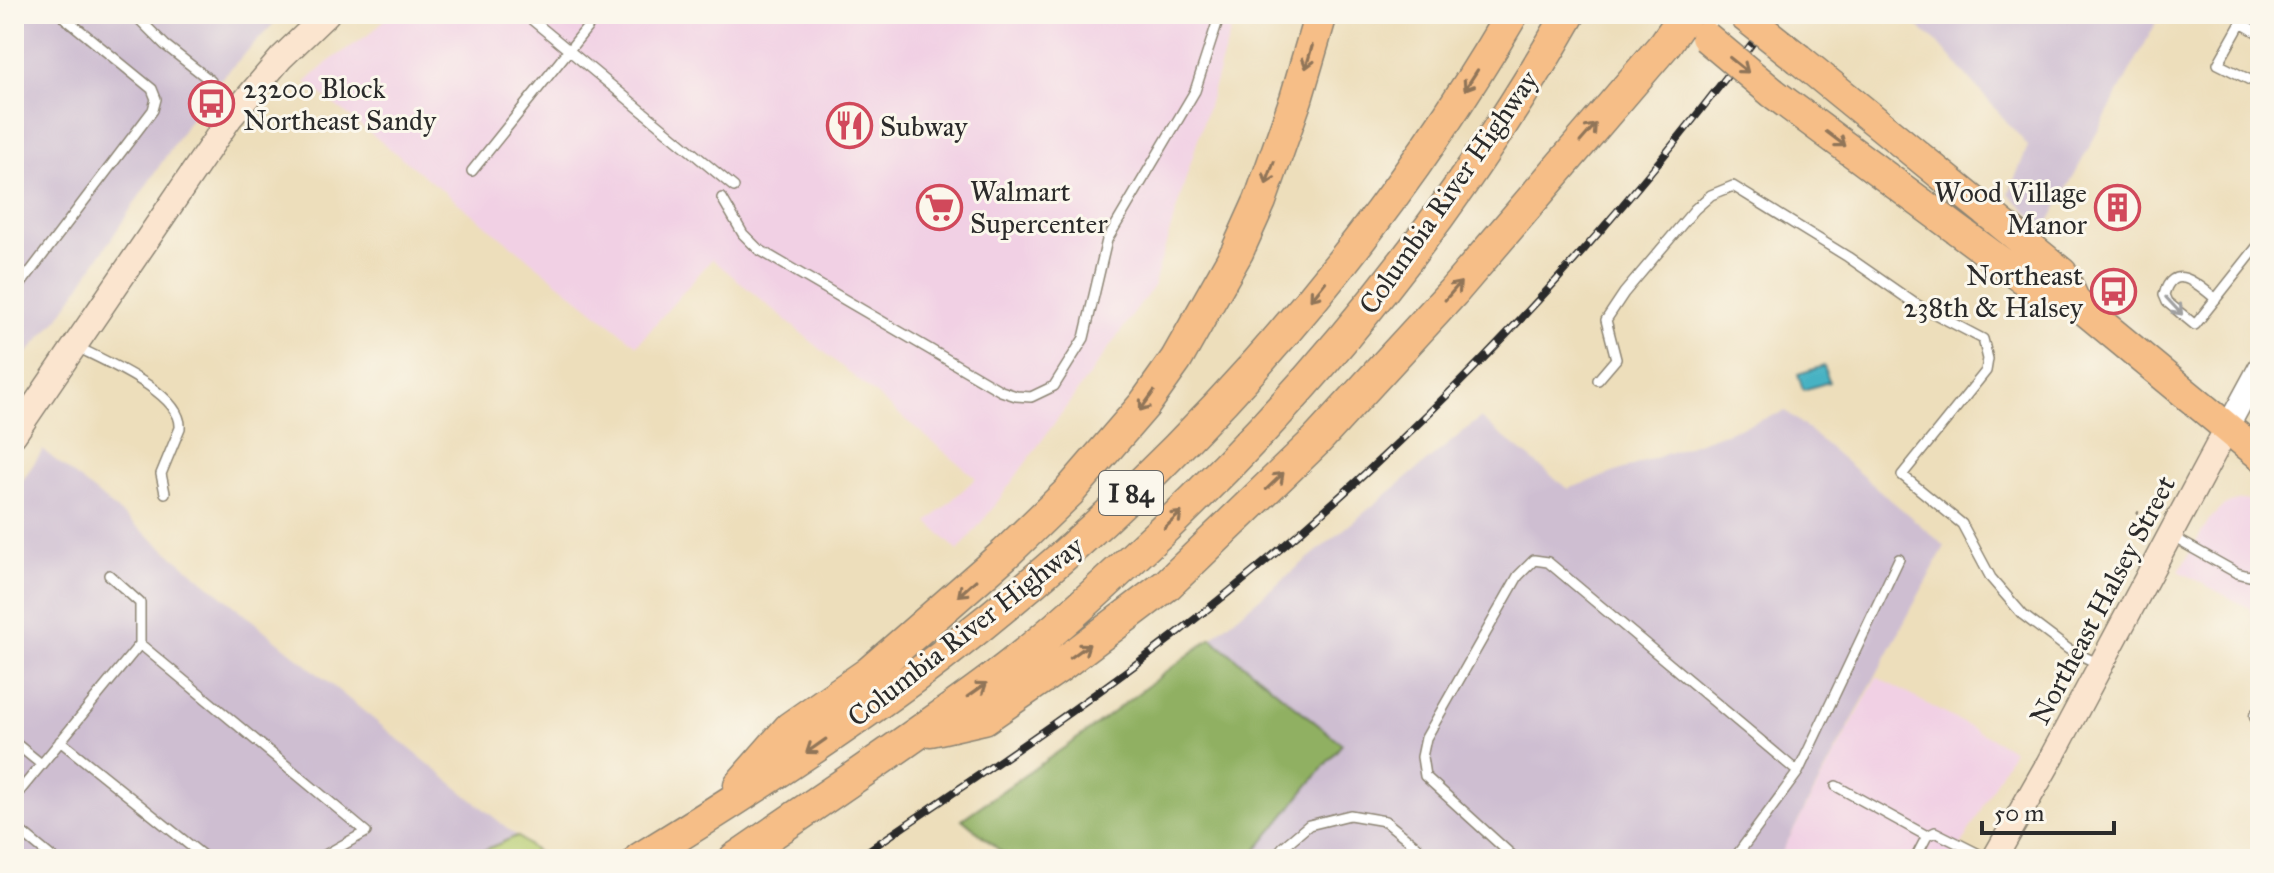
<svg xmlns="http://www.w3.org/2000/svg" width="2274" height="873" font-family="'IM FELL Great Primer',serif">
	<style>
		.built { fill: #f1d0e4 }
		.industrial { fill: #cebed1 }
		.green { fill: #b6cc70; stroke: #707c4e; stroke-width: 2 }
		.forest { fill: #90b062; stroke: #5e6e46; stroke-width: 2 }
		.water { fill: #46b2c3; stroke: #386e77; stroke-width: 2 }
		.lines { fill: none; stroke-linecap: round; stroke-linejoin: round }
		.service-casing { stroke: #8c8473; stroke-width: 12 }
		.minor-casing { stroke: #8c8473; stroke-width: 21 }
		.tertiary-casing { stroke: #8c8473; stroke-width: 25 }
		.secondary-casing { stroke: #8c8473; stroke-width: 27 }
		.trunk-casing { stroke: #8c8473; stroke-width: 33 }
		.motorway-casing { stroke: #8c8473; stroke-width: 35 }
		.path { stroke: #8c8473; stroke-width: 3; stroke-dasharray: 2 6; stroke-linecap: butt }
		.service { stroke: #fff; stroke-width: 9 }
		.minor { stroke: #fff; stroke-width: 18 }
		.tertiary { stroke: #fff; stroke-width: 22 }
		.secondary { stroke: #fbe5cf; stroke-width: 24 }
		.trunk { stroke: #f6be87; stroke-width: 30 }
		.motorway { stroke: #f6be87; stroke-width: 32 }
		.rail-casing { stroke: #2b2b2b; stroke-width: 8 }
		.rail { stroke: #fbf7ec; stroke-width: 5; stroke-dasharray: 15; stroke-linecap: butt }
		.trunk-bridge-casing { stroke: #8c8473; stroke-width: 33; stroke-linecap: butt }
		.trunk-bridge { stroke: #f6be87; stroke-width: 30 }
		.oneway { stroke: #907459 }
		.oneway2 { stroke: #a0a0a0 }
		.labels { text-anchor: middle; stroke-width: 6; stroke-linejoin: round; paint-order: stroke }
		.shield { fill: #fbf7ec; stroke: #696865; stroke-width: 2 }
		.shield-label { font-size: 26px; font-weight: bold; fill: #2b2b2b }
		.poi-label { font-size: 28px; fill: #2b2b2b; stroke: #fbf7ec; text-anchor: start }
		.street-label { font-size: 28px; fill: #2b2b2b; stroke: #fbf7ec }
	</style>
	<rect width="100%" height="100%" fill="#fbf7ec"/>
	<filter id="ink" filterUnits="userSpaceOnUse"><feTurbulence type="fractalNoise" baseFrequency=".0125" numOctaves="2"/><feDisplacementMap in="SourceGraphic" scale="16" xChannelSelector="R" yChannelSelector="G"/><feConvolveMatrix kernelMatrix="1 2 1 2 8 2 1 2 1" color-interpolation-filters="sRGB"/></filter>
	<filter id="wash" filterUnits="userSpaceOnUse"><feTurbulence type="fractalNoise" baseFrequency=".006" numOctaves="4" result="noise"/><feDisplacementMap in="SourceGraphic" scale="32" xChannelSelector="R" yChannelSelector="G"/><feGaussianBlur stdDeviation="1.8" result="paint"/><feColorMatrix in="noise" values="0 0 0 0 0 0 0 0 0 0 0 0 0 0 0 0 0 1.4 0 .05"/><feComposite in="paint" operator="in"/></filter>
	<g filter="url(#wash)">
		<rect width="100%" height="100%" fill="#eddebb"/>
		<path class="built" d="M390,14H1236L1153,287L993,508L958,551L928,522L976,478L712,259L637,345L306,82L328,62L371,33Z
			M2241,500L2260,501V634L2249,608L2179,571L2209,520L2224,505Z
			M1877,677L2013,750L1954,859H1778Z"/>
		<path class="industrial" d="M14,14H283L209,91L58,319L14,368Z
			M1903,14H2161L2045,229L2009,193L2028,146L1939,44Z
			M1786,411L1945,546L1778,859H1249L1341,744L1211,638L1480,418L1568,489Z
			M43,450L517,836L463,859H14V493Z"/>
		<path class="green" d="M517,836L545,859H463H464Z"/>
		<path class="forest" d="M1211,638L1342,744L1249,859H1010L962,819L1088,731Z"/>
		<path class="water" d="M1824,366L1829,382L1803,390L1798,374Z"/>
	</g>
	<g filter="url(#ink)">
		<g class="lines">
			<defs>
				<path id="service" d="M134,14L165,45L211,81
					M525,14L734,187
					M2260,34L2241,23L2218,64L2260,85
					M472,171L598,14
					M722,198L743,234L758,249L1001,391L1016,396L1031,397L1054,386L1084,338L1107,240L1195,91L1220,14
					M14,293L153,110L156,99L152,89L60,14
					M2216,299C2200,286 2173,260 2164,295L2167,302L2195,325L2260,243
					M75,346C102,360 183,393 180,428L161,474L165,493
					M1598,380L1616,359L1606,320L1624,293L1695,209L1711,195L1733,186L1848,257L1914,303L1983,339L1988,359L1986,371L1902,475L1962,524L1991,578L2023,615L2068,649L2101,665
					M2171,536L2237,573L2249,576L2260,571
					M109,575L140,603V644
					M60,741L207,859
					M14,742L41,764
					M1836,786L1927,836
					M14,798L140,644L366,832L318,859
					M14,826L54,859
					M1273,859L1283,847L1309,825L1350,815L1385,821L1432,859
					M1516,859L1425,776L1422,757L1426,738L1518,576L1534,560L1548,562L1798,772
					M1734,859L1798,772L1899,559
					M1915,859L1927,836L1935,832L1989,859"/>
				<path id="minor" d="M2259,716L2260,717"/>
				<path id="tertiary" d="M2227,428L2260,367"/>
				<path id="secondary" d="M14,435L230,118L281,58L327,14
					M1994,859L2048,764L2227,428"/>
				<path id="trunk" d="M1799,59L2062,273L2075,302L2260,455
					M1773,93L2044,294L2075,302"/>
				<path id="motorway" d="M931,730L984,718L1061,665L1168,584L1317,440L1453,292L1665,44L1686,14
					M740,785L790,728L869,673L1005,554L1069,492L1144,405L1176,360L1237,252L1260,201L1296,99L1321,14
					M640,859C743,796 845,730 942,656C1169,481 1367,262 1512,14
					M735,859C823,798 913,739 998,675C1046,639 1091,597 1135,556C1305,399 1454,216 1569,14"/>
			</defs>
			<use href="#service" class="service-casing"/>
			<use href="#minor" class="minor-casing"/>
			<use href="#tertiary" class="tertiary-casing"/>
			<use href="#secondary" class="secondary-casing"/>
			<use href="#trunk" class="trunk-casing"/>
			<use href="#motorway" class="motorway-casing"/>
			<path class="path" d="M2137,512L2141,515"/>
			<use href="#service" class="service"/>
			<use href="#minor" class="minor"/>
			<use href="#tertiary" class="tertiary"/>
			<use href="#secondary" class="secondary"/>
			<use href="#trunk" class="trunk"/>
			<use href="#motorway" class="motorway"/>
			<defs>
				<path id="rail" d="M856,859C964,785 1072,714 1176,634C1404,457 1603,246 1774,14"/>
			</defs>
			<use href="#rail" class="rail-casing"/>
			<use href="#rail" class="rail"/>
			<defs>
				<path id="trunk-bridge" d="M1742,14L1799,59
					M1706,37L1773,93"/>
			</defs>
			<use href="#trunk-bridge" class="trunk-bridge-casing"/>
			<use href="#trunk-bridge" class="trunk-bridge"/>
		</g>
		<defs><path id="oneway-shaft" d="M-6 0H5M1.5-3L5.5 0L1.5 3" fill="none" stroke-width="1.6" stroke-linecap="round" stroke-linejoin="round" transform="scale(2)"/></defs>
		<g class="oneway">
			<use href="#oneway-shaft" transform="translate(1309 57) rotate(106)"/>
			<use href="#oneway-shaft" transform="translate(1739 65) rotate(39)"/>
			<use href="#oneway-shaft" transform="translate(1471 80) rotate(123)"/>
			<use href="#oneway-shaft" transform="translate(1588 133) rotate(-49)"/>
			<use href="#oneway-shaft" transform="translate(1836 139) rotate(37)"/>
			<use href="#oneway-shaft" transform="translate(1270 173) rotate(110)"/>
			<use href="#oneway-shaft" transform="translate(1318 291) rotate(129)"/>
			<use href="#oneway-shaft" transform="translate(1453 291) rotate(-49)"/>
			<use href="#oneway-shaft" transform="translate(1147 401) rotate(126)"/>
			<use href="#oneway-shaft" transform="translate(1275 481) rotate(-44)"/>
			<use href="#oneway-shaft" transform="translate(1173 520) rotate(-44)"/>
			<use href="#oneway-shaft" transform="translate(967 588) rotate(138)"/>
			<use href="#oneway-shaft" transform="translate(1080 651) rotate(-36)"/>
			<use href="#oneway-shaft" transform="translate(977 690) rotate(-35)"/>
			<use href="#oneway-shaft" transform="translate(816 746) rotate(145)"/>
		</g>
		<use class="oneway2" href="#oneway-shaft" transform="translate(2174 306) rotate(47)"/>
	</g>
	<defs>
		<symbol id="bus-ring" viewBox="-11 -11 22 22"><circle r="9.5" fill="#fbf7ec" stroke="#d1495b" stroke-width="1.5"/><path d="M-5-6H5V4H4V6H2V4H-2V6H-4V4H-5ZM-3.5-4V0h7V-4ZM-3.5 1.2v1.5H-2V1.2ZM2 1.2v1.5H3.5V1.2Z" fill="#d1495b"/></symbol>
		<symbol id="restaurant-ring" viewBox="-11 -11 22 22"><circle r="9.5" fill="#fbf7ec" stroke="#d1495b" stroke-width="1.5"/><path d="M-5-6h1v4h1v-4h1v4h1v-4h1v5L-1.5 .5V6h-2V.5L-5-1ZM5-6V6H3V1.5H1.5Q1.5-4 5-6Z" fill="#d1495b"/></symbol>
		<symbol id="supermarket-ring" viewBox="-11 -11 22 22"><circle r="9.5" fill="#fbf7ec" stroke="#d1495b" stroke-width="1.5"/><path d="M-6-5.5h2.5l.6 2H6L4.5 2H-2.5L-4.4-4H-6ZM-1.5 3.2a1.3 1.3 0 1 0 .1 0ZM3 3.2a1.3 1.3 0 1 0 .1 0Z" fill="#d1495b"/></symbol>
		<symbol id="building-ring" viewBox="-11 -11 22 22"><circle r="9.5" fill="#fbf7ec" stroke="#d1495b" stroke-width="1.5"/><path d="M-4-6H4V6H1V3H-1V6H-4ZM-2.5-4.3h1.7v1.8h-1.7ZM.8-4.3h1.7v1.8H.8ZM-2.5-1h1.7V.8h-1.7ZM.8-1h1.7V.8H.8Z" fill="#d1495b"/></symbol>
	</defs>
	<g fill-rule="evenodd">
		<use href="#bus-ring" x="186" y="78" width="51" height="51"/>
		<use href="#restaurant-ring" x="824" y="100" width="51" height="51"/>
		<use href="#supermarket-ring" x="914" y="182" width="51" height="51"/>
		<use href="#building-ring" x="2092" y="182" width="51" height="51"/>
		<use href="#bus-ring" x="2088" y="266" width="51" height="51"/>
	</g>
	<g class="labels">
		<rect class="shield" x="1099" y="471" width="64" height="44" rx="6"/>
		<g class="shield-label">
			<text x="1131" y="502">I 84</text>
		</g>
		<g class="poi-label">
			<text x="243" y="98">23200 Block<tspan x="243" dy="32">Northeast Sandy</tspan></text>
			<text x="880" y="136">Subway</text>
			<text x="970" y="201">Walmart<tspan x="970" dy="32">Supercenter</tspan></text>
			<text x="2087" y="202" text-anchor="end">Wood Village<tspan x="2087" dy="32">Manor</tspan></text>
			<text x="2083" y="285" text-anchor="end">Northeast<tspan x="2083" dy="32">238th &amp; Halsey</tspan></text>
		</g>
		<g class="street-label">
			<text transform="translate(1448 192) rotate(-55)" y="10">Columbia River Highway</text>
			<text transform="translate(2102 600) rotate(-62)" y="10">Northeast Halsey Street</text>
			<text transform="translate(965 631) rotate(-38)" y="10">Columbia River Highway</text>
		</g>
	</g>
	<rect width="2274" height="873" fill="none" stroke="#fbf7ec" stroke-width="48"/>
	<path d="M1982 821v12h132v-12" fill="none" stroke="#2b2b2b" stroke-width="4"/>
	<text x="1994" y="821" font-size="24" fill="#2b2b2b" stroke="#fbf7ec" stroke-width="6" paint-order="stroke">50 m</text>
</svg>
